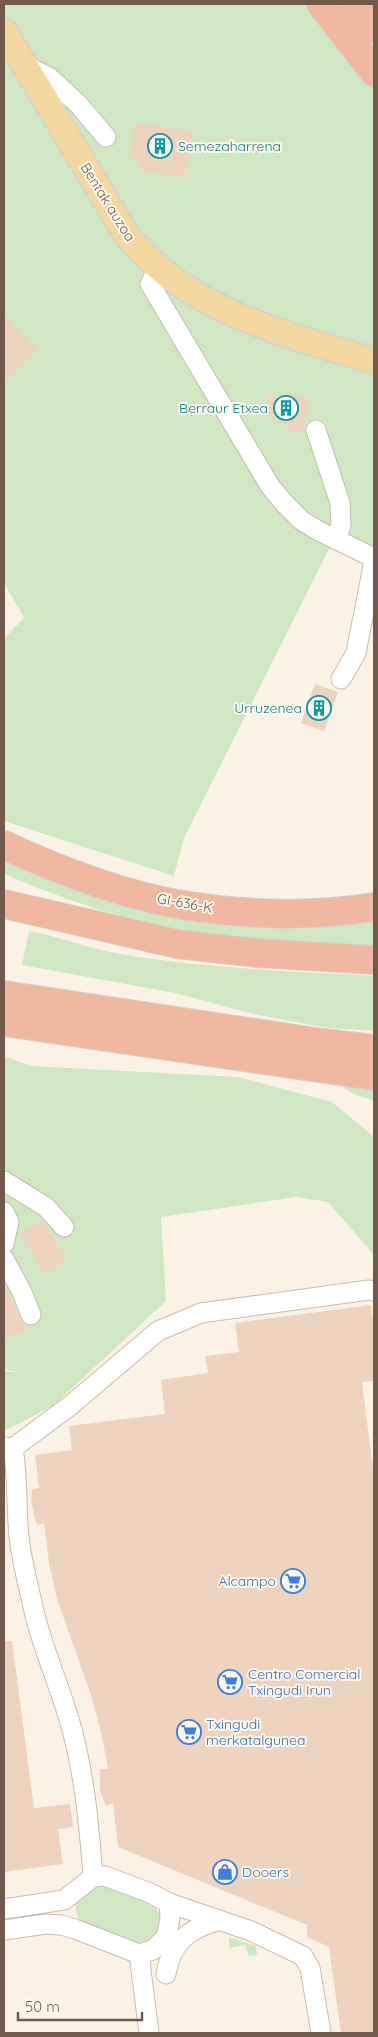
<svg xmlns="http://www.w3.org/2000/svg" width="378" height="2037" font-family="Quicksand,sans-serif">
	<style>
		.green { fill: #d1e7c4 }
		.building { fill: #eed3bf }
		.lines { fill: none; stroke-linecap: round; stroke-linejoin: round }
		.minor-casing { stroke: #cbbbac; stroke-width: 21 }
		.major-casing { stroke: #d7d1cd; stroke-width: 28 }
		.highway-casing { stroke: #d7d1cd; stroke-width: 30 }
		.minor { stroke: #fff; stroke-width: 19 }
		.major { stroke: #f4d8a2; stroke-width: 25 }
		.highway { stroke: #f0b8a0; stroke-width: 28 }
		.labels { text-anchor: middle; stroke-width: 4; stroke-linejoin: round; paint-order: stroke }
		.culture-label { font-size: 14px; fill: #0d838f; stroke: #fef7eb; text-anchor: end }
		.street-label { font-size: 14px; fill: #715a4c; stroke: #fef7eb }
		.shop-label { font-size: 14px; fill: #366cbe; stroke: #fef7eb; text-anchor: start }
	</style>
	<rect width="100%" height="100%" fill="#faf3e5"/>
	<path class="green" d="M4,4H374V549L338,531L184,838L174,876L4,821V638L24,618L4,583Z
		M4,860L32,873L110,901L374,921V948C295,942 214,940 136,920C91,909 47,892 4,874Z
		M29,931C56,936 82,946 110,952C197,968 286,971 374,976V1031L328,1028L253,1014L175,993L22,965Z
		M4,1056L31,1066L238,1077L332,1102L374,1137V1255L328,1202L296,1197L161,1217L166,1301L53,1406L4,1431V1371L20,1373L4,1369Z
		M337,1083L374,1090V1101L352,1093Z
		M95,1885C98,1885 102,1884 106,1885C116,1887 156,1904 159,1913C162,1918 161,1926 159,1931C147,1955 120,1940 102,1932C83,1925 76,1923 75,1901Z
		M229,1937L256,1946L257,1955L249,1956L245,1945L229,1948Z"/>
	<path class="building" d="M135,122L192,132L184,178L139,170L140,162L129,160Z
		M4,315L37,350L4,382Z
		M288,394L309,398L302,433L285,430L286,425L276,423L277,419L263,416L268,396L280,399L281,395L288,397Z
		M315,684L338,692L324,731L301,723Z
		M43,1220L67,1260L45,1274L20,1234Z
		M4,1282L21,1319L28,1329L4,1339Z
		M371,1305L374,1328V1381L362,1382L374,1477V2033H341L329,1947L307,1937V1925L118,1847L113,1803L106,1806L100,1791V1769H108L101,1732L91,1695L57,1599L49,1563L44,1523L38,1525L35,1520L31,1500L32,1489L39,1488L35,1455L72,1450L69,1426L165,1414L161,1380L208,1373L205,1356L239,1352L235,1323Z
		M4,1641H12L34,1808L70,1804L73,1827L58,1829L63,1864L4,1872Z"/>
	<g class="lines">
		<defs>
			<path id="minor" d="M24,65L49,77L79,105L106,137
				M158,268L150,284L270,486L284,503L301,520L317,530L374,558
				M316,430L340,503L341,525L336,540
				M341,679L356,653L374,561
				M4,1181L46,1207L64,1227
				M4,1212L9,1222L4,1244
				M4,1259L22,1292L31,1315
				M4,1447L13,1448L71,1405L158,1331L201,1313L369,1290L374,1291
				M13,1448C18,1477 16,1506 19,1536C21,1559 28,1583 33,1607C41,1644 57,1679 68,1716C84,1767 89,1824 93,1877
				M169,1903L251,1931L303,1956L310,1968L321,2033
				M4,1909L64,1900L93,1877L105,1876L150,1893L169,1903L170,1919L166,1937L153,1950L139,1954L75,1929L61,1925L46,1924L4,1930
				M139,1954L149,2033
				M166,1974C172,1940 189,1929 220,1920"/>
			<path id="major" d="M4,31L126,234C187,311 284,334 374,361"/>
			<path id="highway" d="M321,4L374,72
				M355,4L374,29
				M4,845C58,870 117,893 177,904C241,915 310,917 374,907
				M4,904L177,944L257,953L374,960
				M4,995L315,1042L374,1049
				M4,1022L374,1076"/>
		</defs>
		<use href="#minor" class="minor-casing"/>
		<use href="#major" class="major-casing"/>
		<use href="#highway" class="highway-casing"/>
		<use href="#minor" class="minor"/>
		<use href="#major" class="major"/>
		<use href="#highway" class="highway"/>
	</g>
	<defs>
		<symbol id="building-ring" viewBox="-11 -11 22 22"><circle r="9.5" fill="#fef7eb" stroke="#0f9aa8" stroke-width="1.5"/><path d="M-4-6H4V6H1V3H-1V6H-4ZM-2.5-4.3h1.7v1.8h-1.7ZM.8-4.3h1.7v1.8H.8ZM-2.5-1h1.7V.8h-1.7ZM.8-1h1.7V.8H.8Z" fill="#0f9aa8"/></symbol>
		<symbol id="supermarket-ring" viewBox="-11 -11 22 22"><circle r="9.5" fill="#fef7eb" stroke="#3f7fe0" stroke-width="1.5"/><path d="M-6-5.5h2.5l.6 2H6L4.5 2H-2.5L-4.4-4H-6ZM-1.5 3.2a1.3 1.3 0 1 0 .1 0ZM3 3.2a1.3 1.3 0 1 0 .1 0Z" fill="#3f7fe0"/></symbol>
		<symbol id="shop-ring" viewBox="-11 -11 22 22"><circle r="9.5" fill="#fef7eb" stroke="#3f7fe0" stroke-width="1.5"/><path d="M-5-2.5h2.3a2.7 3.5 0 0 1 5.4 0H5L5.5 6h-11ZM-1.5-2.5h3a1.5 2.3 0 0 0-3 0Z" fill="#3f7fe0"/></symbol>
	</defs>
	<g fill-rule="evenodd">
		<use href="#building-ring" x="146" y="132" width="28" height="28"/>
		<use href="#building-ring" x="272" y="394" width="28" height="28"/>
		<use href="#building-ring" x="305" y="694" width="28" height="28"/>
		<use href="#supermarket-ring" x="279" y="1567" width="28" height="28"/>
		<use href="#supermarket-ring" x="216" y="1668" width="28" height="28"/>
		<use href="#supermarket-ring" x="175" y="1718" width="28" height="28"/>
		<use href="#shop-ring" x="211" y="1858" width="28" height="28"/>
	</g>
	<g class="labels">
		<g class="culture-label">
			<text x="178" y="151" text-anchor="start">Semezaharrena</text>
			<text x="268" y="413">Berraur Etxea</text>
			<text x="302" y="713">Urruzenea</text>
		</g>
		<g class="street-label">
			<text transform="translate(108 202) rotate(58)" y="5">Bentak auzoa</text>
			<text transform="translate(185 903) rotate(10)" y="5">GI-636-K</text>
		</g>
		<g class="shop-label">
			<text x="276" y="1586" text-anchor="end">Alcampo</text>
			<text x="248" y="1679">Centro Comercial<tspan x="248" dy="16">Txingudi Irun</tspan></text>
			<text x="206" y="1729">Txingudi<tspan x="206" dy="16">merkatalgunea</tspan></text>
			<text x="242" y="1877">Dooers</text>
		</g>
	</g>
	<rect width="378" height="2037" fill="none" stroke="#715a4c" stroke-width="10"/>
	<path d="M18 2012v8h124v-8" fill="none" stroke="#715a4c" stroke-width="2.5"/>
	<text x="25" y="2012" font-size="15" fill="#715a4c" stroke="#fef7eb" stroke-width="4" paint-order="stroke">50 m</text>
</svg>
